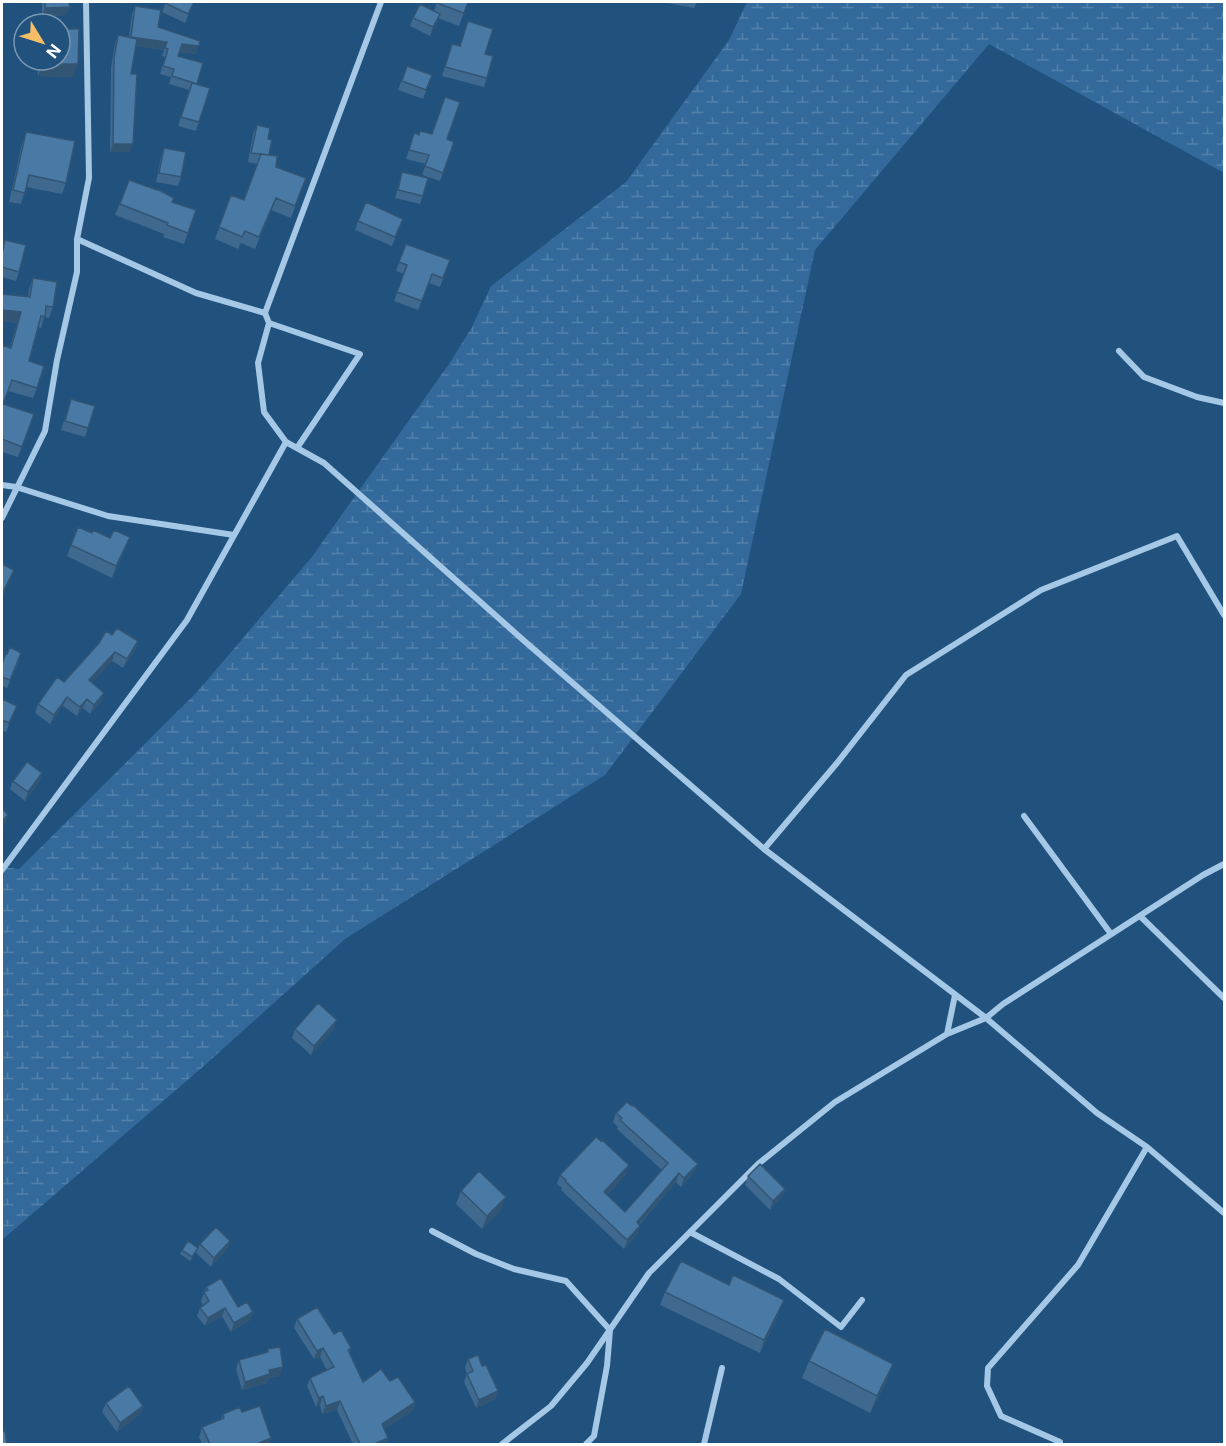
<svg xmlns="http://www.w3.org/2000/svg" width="1226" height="1446" font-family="Inter,sans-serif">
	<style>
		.wetland { fill: url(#wetland-marsh) }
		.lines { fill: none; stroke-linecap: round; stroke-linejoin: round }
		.street { stroke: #a4c8e6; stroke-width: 6 }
		.wall { fill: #3f698f }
		.shaded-wall { fill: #335574 }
		.building { fill: #497aa6; stroke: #335574; stroke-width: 1.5 }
	</style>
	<defs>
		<pattern id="wetland-marsh" width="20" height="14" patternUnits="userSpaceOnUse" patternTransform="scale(1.5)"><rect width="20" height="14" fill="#336a9b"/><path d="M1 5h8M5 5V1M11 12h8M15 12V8" fill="none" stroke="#5280aa"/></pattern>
	</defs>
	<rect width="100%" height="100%" fill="#21517d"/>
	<path class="wetland" d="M747,2H1224V173L989,44L815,250L741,594L605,775L345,939L205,1065L2,1240V867L19,869L197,692L311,558L449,364L472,327L491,286L626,182L729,40Z"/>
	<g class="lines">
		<path class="street" d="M77,239L196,293L265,313
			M269,323L360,354L297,448
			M1119,351L1144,377L1197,397L1224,403
			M286,442L324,463L522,639L764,849L986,1018L1097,1113L1147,1147L1224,1213
			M2,485L16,487L108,516L234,535
			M2,518L45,431L57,360L77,272V239L89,178L86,2
			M1024,816L1111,934
			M764,849L837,763L906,675L1041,590L1177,536L1224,615
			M2,870L187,620L286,442L264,412L258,363L269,323L265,313L381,2
			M1140,916L1224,998
			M947,1034L955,995
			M432,1231L476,1254L514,1269L566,1281L610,1330L607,1366L594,1436L586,1444
			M690,1232L779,1279L841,1327L862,1300
			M1060,1442L1001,1416L987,1386L988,1368L1078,1265L1147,1147
			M502,1444L551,1406L587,1363L649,1273L758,1164L835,1102L947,1034L986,1018L1003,1004L1203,875L1224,864
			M704,1444L722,1368"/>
	</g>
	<path class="wall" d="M42,2H69L66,15L42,16Z
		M166,2H194L185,23L162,12Z
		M437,2H468L459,26L438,18L430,36L410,26L413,18L434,11Z
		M662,2H697L694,8Z
		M135,6L158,27L196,54L179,52L178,56L197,84L199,122L196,131L178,126L189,90L169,84L171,77L160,74L165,57L162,56L164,50L136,46L131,74L130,152H110L111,67L115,44L118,35L129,37L132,14Z
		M452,44L485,54L487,78L484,87L442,76Z
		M38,60H60L73,77L38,76Z
		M407,66L432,75L423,99L398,90Z
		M257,125L268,139L269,155L276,167L306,178L291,218L271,210L255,249L241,243L238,249L215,239L231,195L244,200L257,164L248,162L253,134Z
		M26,132L66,183L62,194L26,187L21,204L9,202L22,144Z
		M414,133L447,139L454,142L440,181L422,175L426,164L406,159Z
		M164,148L181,177L178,186L156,182L161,157Z
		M402,172L423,196L420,204L395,198Z
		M129,180L173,202L196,210L184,244L163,237L164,234L115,215Z
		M403,219L392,246L355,230L358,221Z
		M5,240L19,272L16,281L2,277V249Z
		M406,244L450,260L440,287L429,283L418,310L394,301L404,274L396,271Z
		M33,278L53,307L49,318L44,317L41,328L38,327L29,361L37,388L33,398L8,391L3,404L34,414L18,457L2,452V345L10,347L17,323L2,321L28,297L29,289Z
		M71,399L88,428L85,437L61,430Z
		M71,545L125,549L112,578L67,556Z
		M112,635L138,641L135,650L123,668L112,661L92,682L101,702L90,714L83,708L77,716L63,706L50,724L35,713L38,704L64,682Z
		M19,661L7,688L2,686V664Z
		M2,699L17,706L6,732L2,730Z
		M42,773L39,782L25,801L10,789L13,781Z
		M295,1029H334L311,1055L292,1038Z
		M616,1113L694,1172L681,1187L676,1182L639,1225L640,1226L637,1234L624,1249L561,1190L562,1188L557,1184L560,1175L626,1174L607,1195L625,1212L662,1170L617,1129L618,1127L613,1122Z
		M748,1176L785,1189L782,1197L770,1210L745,1185Z
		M461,1191L501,1210L482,1229L456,1204Z
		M230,1241L227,1249L211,1267L196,1253L200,1244Z
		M198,1248L196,1252L190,1261L180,1254L182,1250Z
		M206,1287L238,1307L253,1312L250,1320L231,1332L222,1316L205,1326L197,1316L200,1308L203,1306L201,1301Z
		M665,1292L779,1313L760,1353L660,1305Z
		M297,1319L334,1334L351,1348L349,1353L363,1382L390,1381L415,1402L412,1411L384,1429L388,1438L386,1444H353L337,1410L322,1414L320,1405L316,1407L307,1386L310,1378L327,1370L320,1357L314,1359L294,1328Z
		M268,1349L280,1376L269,1378L267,1383L242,1390L236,1369L239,1360L267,1353Z
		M468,1359L498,1391L495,1399L476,1408L464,1382L467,1374L465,1367Z
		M809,1361L887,1381L870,1413L802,1378Z
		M106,1403L143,1406L140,1414L117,1432L102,1412Z
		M242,1412L271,1438L269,1444H202L199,1437L202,1427L221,1419L223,1414Z"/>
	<path class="shaded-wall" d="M106,2H132L131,4Z
		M70,7L66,15L42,16L45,8Z
		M440,14L437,23L430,36L433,27Z
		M131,37L167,42L164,50L128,45Z
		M182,44L199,46L196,54L179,52Z
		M42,64H78L73,77L38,76Z
		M113,144H133L130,152H110Z
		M2,310L21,312L17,323L2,321Z
		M130,537L125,549L112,578L116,566Z
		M14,570L11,579L2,598V594Z
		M138,641L135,650L123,668L127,659Z
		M115,652L112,661L86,689L89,680Z
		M104,693L101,702L90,714L94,705Z
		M67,697L63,706L50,724L54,715Z
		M87,699L83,708L77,716L80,707Z
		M42,773L39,782L25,801L28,792Z
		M8,815L5,824L2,827V821Z
		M337,1020L334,1029L311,1055L314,1046Z
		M698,1164L694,1172L681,1187L684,1178Z
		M629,1165L626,1174L601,1201L604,1192Z
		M679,1173L676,1182L633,1231L637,1222Z
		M785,1189L782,1197L770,1210L773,1201Z
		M506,1197L501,1210L482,1229L487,1216Z
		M640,1226L637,1234L624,1249L627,1240Z
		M230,1241L227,1249L211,1267L214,1258Z
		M784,1300L779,1313L760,1353L764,1340Z
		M225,1308L222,1316L205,1326L208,1318Z
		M253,1312L250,1320L231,1332L234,1323Z
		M323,1348L320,1357L314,1359L317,1351Z
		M893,1364L887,1381L870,1413L877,1396Z
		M283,1367L280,1376L269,1378L267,1383L242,1390L245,1382L269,1370Z
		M498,1391L495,1399L476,1408L479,1400Z
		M323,1396L320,1405L316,1407L319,1398Z
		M340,1401L337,1410L322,1414L326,1406Z
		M415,1402L412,1411L379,1433L382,1424Z
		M143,1406L140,1414L117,1432L120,1423Z
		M271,1438L269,1444H258L259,1443Z
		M388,1438L386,1444H374Z"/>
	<path class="building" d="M45,2H69L70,7L45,8Z
		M166,2H194L188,14L165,3Z
		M437,2H468L464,13L437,3Z
		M420,4L440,14L433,27L413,18Z
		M135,6L161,10L158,27L200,41L199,46L182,44L178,56L203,63L197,84L172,76L174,69L163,66L168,49L165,48L167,42L131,37Z
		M468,21L493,29L485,54L493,56L487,78L445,67L452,44L460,46Z
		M60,29H79L78,64H42V60H60Z
		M118,35L137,39L131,74H137L133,144H113L114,59Z
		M407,66L432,75L426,90L402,81Z
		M192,83L210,88L199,122L181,117Z
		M445,97L460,102L447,139L454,142L443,173L425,166L429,155L409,150L414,133L419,135L420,131L432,134Z
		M257,125L270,128L268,139L272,140L269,155L251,153Z
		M26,132L75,141L66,183L29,175L25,193L13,190Z
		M164,148L186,152L181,177L159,173Z
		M261,154L277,156L276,167L306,178L295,206L276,198L259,237L245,231L242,237L219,227L231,195L244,200Z
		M402,172L428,178L423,196L398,190Z
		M129,180L157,190V189L174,198L172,202L196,210L188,233L167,225L168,223L120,204Z
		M366,202L403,219L395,237L358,221Z
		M5,240L26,245L19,272L2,267V254Z
		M406,244L450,260L443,278L432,274L422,301L397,292L407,265L399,262Z
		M33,278L57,282L53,307L46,306L45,317L41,316L29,361L44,366L37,388L12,380L3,404L34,414L22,447L2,439V345L11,348L21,312L2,310V294L30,297Z
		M71,399L95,406L88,428L65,421Z
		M78,527L92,533L93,530L110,538L114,530L130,537L116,566L71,545Z
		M2,564L14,570L2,594Z
		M117,628L138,641L127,659L115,652L89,680L104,693L94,705L87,699L80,707L67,697L54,715L38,704L57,677L64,682L99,643L106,631L112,635Z
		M10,647L21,653L10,680L2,677V664L6,653L7,654Z
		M2,699L17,706L9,723L2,720Z
		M27,762L42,773L28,792L13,781Z
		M2,808L8,815L2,821Z
		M318,1003L337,1020L314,1046L295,1029Z
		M627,1102L632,1106L633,1105L698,1164L684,1178L679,1173L637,1222L640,1226L627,1240L565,1181L566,1180L560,1175L596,1137L601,1141L602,1140L629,1165L604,1192L625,1212L668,1163L620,1120L622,1118L616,1113Z
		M760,1164L785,1189L773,1201L748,1176Z
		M479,1171L506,1197L487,1216L461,1191Z
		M216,1227L230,1241L214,1258L200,1244Z
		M188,1241L198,1248L192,1257L182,1250Z
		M681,1261L729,1285L733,1275L784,1300L764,1340L665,1292Z
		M221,1278L238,1307L247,1302L253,1312L234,1323L225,1308L208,1318L200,1308L209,1301L204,1292L208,1290L206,1287Z
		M317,1307L334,1334L341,1330L351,1348L348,1350L363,1382L381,1369L390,1381L398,1377L415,1402L382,1424L388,1438L374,1444H360L340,1401L326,1406L323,1396L319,1398L310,1378L334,1367L323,1348L317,1351L297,1319Z
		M825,1329L893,1364L877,1396L809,1361Z
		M280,1347L283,1367L269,1370L270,1374L245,1382L239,1360L268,1352V1349Z
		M478,1355L482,1366L486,1365L498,1391L479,1400L467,1374L473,1371L468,1359Z
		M129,1386L143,1406L120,1423L106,1403Z
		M260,1406L271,1438L259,1443V1444H210L202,1427L224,1418L223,1414L240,1407L242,1412Z
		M5,1431L7,1444H2V1432Z"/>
	<rect width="1226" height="1446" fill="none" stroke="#ffffff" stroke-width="6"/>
	<g transform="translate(42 42) rotate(128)"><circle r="28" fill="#21517d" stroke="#7a97b1" stroke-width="1.5"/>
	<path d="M0-4.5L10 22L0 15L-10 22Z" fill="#f3be65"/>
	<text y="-9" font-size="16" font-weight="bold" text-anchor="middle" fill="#ffffff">N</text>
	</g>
</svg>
